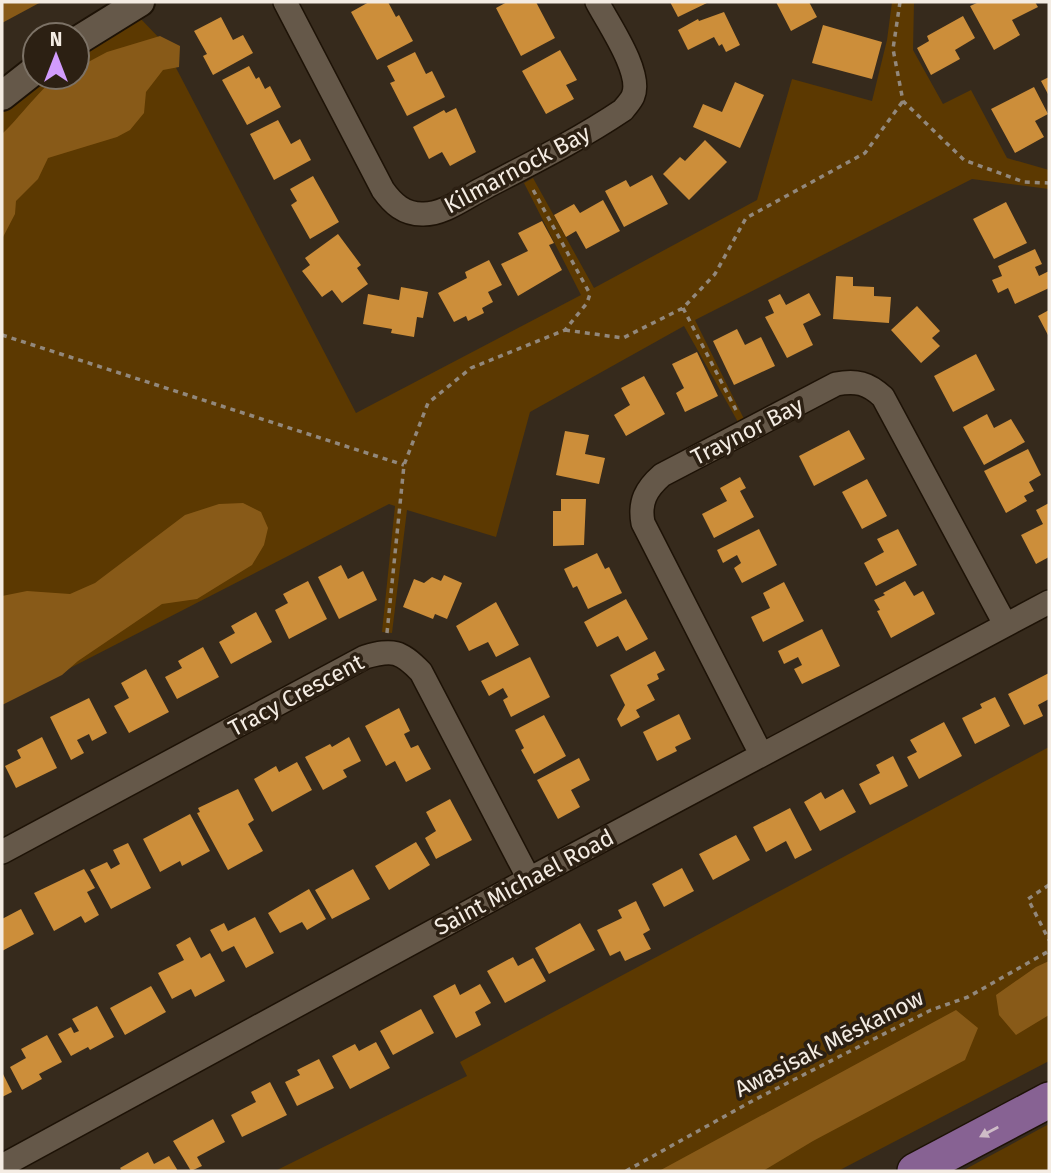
<svg xmlns="http://www.w3.org/2000/svg" width="1051" height="1173" font-family="'Fira Sans',sans-serif">
	<style>
		.green { fill: #5c3901 }
		.forest { fill: #885a18 }
		.building { fill: #cc8e3a }
		.lines { fill: none; stroke-linecap: round; stroke-linejoin: round }
		.minor-casing { stroke: #1d1206; stroke-width: 26 }
		.tertiary-casing { stroke: #1d1206; stroke-width: 32 }
		.primary-casing { stroke: #1d1206; stroke-width: 38 }
		.path { stroke: #92887c; stroke-width: 3.5; stroke-dasharray: 5 5; stroke-linecap: butt }
		.minor { stroke: #655849; stroke-width: 23 }
		.tertiary { stroke: #655849; stroke-width: 28 }
		.primary { stroke: #876293; stroke-width: 35 }
		.oneway { fill: #cebcc7 }
		.labels { text-anchor: middle; stroke-width: 7; stroke-linejoin: round; paint-order: stroke }
		.street-label { font-size: 23px; fill: #f4ece3; stroke: #2c2013 }
	</style>
	<rect width="100%" height="100%" fill="#362a1c"/>
	<path class="green" d="M892,2H914L913,50L943,104L971,90L1007,158L1049,170V189L972,179L695,320L744,419L738,422L684,326L530,412L496,537L407,510L392,633L382,632L395,506L389,504L2,703V110L27,86L41,77H77V55L139,17L162,41L356,413L581,295L524,183L533,178L594,288L757,200L792,79L872,101L887,40Z
		M1049,747V1061L838,1171H275L467,1076L460,1062Z
		M1049,1124V1171H962Z"/>
	<path class="forest" d="M2,2H41L2,23Z
		M160,36L180,46L179,67L163,70L146,92L144,113L130,130L117,137L48,158L38,179L16,201L15,214L2,239V134C15,123 47,80 59,77C65,76 72,77 77,77V68L107,52Z
		M243,503L261,512L268,528L264,545L252,565L197,599L162,604L78,661L62,675L2,705V596L27,591L70,594L95,583L185,515L219,504Z
		M1049,961V1015L1016,1035L999,1015L996,995L1036,967Z
		M956,1010L978,1028L965,1060L813,1141L763,1171H659Z"/>
	<path class="building" d="M369,2H388L396,17L399,15L413,41L377,60L351,12Z
		M507,2H536L555,38L521,56L496,8Z
		M670,2H709L678,17Z
		M776,2H809L817,17L791,31Z
		M979,2H1035L1038,7L1012,20L1020,35L994,50L970,6Z
		M724,12L740,45L726,52L722,44L719,46L714,37L688,50L678,30L698,19L699,21Z
		M963,16L975,38L955,50L960,59L931,75L917,48L929,41L927,36Z
		M221,17L233,40L243,35L253,53L213,75L203,56L207,54L194,31Z
		M823,25L882,42L872,79L812,63Z
		M560,50L577,80L566,85L574,99L546,114L522,71Z
		M415,52L426,74L432,71L445,97L407,116L390,83L395,81L387,66Z
		M249,66L256,79L259,77L265,89L270,86L281,107L247,125L222,80Z
		M1049,77V96L1041,81Z
		M735,82L764,95L740,148L693,127L703,104L722,112Z
		M1034,87L1048,114L1035,121L1044,137L1015,153L991,109Z
		M456,108L476,152L450,166L442,152L429,159L413,127L444,110L446,113Z
		M278,120L291,144L300,139L311,160L274,180L250,134Z
		M705,140L727,162L689,200L663,174L680,157L685,161Z
		M652,175L668,204L624,227L605,191L626,180L630,187Z
		M313,176L339,222L310,239L291,205L297,201L290,189Z
		M603,200L620,231L586,249L576,231L566,237L554,215L574,204L580,213Z
		M1006,202L1027,243L994,259L973,219Z
		M542,221L554,243L549,245L562,270L518,296L501,264L528,251L518,233Z
		M338,234L361,265L357,268L368,284L342,303L332,290L322,297L302,271L310,265L305,258Z
		M1035,249L1042,264L1035,267L1039,276L1049,271V288L1015,304L1008,288L998,293L992,280L1002,276L998,266Z
		M489,260L502,285L488,292L493,302L482,308L484,313L468,321L466,316L454,322L438,293L467,278L465,272Z
		M836,276L853,277V286L874,287V296L891,297L889,323L833,319Z
		M401,287L428,292L423,318L417,317L414,337L391,333L392,329L363,324L368,294L399,300Z
		M809,293L821,315L803,324L813,345L787,358L765,317L774,313L768,300L780,294L786,305Z
		M917,306L940,331L932,338L940,346L921,363L891,330Z
		M1049,310V337L1038,316Z
		M737,329L745,345L761,337L775,366L734,385L713,341Z
		M697,352L718,396L685,412L676,393L684,388L672,364Z
		M976,354L995,390L953,412L934,376Z
		M644,376L665,414L626,436L614,415L630,405L621,388Z
		M987,414L994,428L1011,419L1025,442L984,465L963,427Z
		M849,430L865,459L814,486L799,456Z
		M565,431L589,435L585,454L605,458L599,484L556,475Z
		M1028,449L1041,475L1029,482L1034,491L1024,496L1027,501L1006,513L984,471Z
		M740,477L746,488L740,491L754,517L714,538L702,514L727,501L720,488Z
		M867,479L887,516L862,529L842,492Z
		M561,499H586L584,545L553,546V511H561Z
		M1049,503V557L1036,564L1021,535L1043,524L1036,510Z
		M759,529L777,565L742,583L734,568L741,563L737,555L723,563L717,550Z
		M898,529L917,565L876,586L864,563L884,552L877,539Z
		M597,553L605,569L609,567L622,593L588,609L577,586L573,588L564,569Z
		M341,565L348,579L363,571L377,600L339,619L318,577Z
		M444,575L462,583L447,619L435,614L433,619L403,607L414,579L424,583L432,577L441,581Z
		M308,581L327,619L289,639L275,610L288,603L283,594Z
		M905,581L914,596L923,591L935,614L891,638L877,611L880,610L874,600L885,595L883,593Z
		M784,582L804,621L763,642L751,617L770,608L763,593Z
		M626,599L648,639L626,651L618,636L597,647L584,622Z
		M496,602L519,645L496,657L488,642L469,651L456,626Z
		M256,612L272,642L231,664L219,642L235,633L231,626Z
		M822,629L840,666L802,684L794,669L802,665L798,657L784,664L778,651Z
		M203,647L219,677L177,699L165,677L182,668L178,661Z
		M655,651L665,670L657,674L659,679L647,685L655,700L636,710L640,717L621,727L617,719L625,705L610,675Z
		M530,657L550,697L511,717L503,700L508,697L503,688L489,696L481,681Z
		M146,669L169,712L129,733L114,706L129,698L121,683Z
		M1049,673V699L1038,705L1043,716L1024,725L1008,694Z
		M995,697L1010,726L975,744L962,718L982,708L980,704Z
		M89,698L107,733L92,741L89,734L77,740L84,753L71,760L50,717Z
		M399,708L410,731L404,734L411,748L418,745L431,769L406,782L395,761L386,766L365,726Z
		M679,714L691,739L675,747L677,751L657,761L643,732Z
		M544,715L566,756L534,774L521,750L524,748L515,730Z
		M944,722L962,756L919,779L907,757L917,752L910,740Z
		M42,737L57,768L16,788L5,766L21,758L17,750Z
		M349,737L361,761L343,770L347,777L323,790L305,757L330,744L332,747Z
		M893,756L908,786L870,805L859,784L880,773L876,765Z
		M579,758L590,780L571,790L580,807L558,819L537,780Z
		M297,762L312,790L272,812L254,779L276,766L279,772Z
		M238,789L254,820L248,824L263,851L228,870L197,813L200,812L198,808Z
		M843,789L856,812L820,831L804,802L821,792L825,799Z
		M450,799L472,840L436,859L425,838L436,831L426,812Z
		M790,808L812,850L795,859L786,841L766,852L753,827Z
		M190,814L210,851L182,866L180,861L160,872L143,839Z
		M736,835L750,860L713,880L699,854Z
		M416,842L430,865L389,890L375,866Z
		M128,843L151,888L111,909L90,870L107,862L111,869L120,864L113,850Z
		M682,868L694,891L664,907L652,884Z
		M84,869L95,888L87,892L99,915L85,923L81,916L54,931L34,893Z
		M353,869L370,899L332,919L315,890Z
		M309,889L326,919L307,930L302,922L280,933L268,913Z
		M636,901L650,930L643,934L651,949L625,961L620,951L610,956L597,930L622,918L618,910Z
		M21,909L34,934L2,951V919Z
		M255,917L274,953L246,968L234,946L222,952L210,930L224,923L228,931Z
		M580,923L595,950L549,974L535,948Z
		M190,937L201,958L210,953L225,981L195,997L191,989L172,999L158,973L184,960L176,945Z
		M513,957L518,966L533,958L546,981L505,1003L487,971Z
		M455,984L460,995L480,984L491,1003L475,1012L481,1025L456,1038L433,996Z
		M151,986L166,1012L125,1035L110,1008Z
		M97,1006L114,1037L90,1050L88,1047L71,1056L58,1034L71,1027L74,1033L79,1031L72,1019Z
		M421,1009L434,1033L393,1055L380,1031Z
		M47,1035L62,1062L39,1074L42,1079L22,1090L10,1067L26,1058L21,1049Z
		M376,1042L390,1068L350,1089L332,1056L355,1044L359,1051Z
		M319,1059L334,1088L297,1106L285,1082L300,1075L297,1070Z
		M2,1072L12,1092L2,1097Z
		M270,1082L287,1115L242,1137L231,1115L256,1102L251,1092Z
		M213,1119L225,1142L197,1157L202,1166L191,1171L173,1141Z
		M148,1152L154,1164L169,1156L178,1171H122L120,1168Z"/>
	<g class="lines">
		<defs>
			<path id="minor" d="M285,2L383,190C393,204 404,214 422,214C444,215 467,196 486,187C532,163 580,139 623,110C626,106 631,101 633,96C643,73 608,23 597,2
				M761,754L643,523C639,502 646,489 662,475L836,384C856,380 868,383 883,397L1005,624
				M2,852L365,657C393,649 401,651 421,672L529,879
				M2,1166L529,879L1049,602"/>
			<path id="tertiary" d="M77,41L140,2
				M2,96L35,70"/>
			<path id="primary" d="M915,1171L1049,1100"/>
		</defs>
		<use href="#minor" class="minor-casing"/>
		<use href="#tertiary" class="tertiary-casing"/>
		<use href="#primary" class="primary-casing"/>
		<path class="path" d="M900,2L893,49L903,101L964,160L1024,182L1049,183
			M683,308L737,412
			M565,330L623,338L683,308L715,274L746,218L865,153L903,101
			M2,335L404,465
			M387,633L404,465L428,403L471,368L565,330L587,303L590,294L531,186
			M1049,885L1028,899L1049,940
			M626,1171L754,1100L931,1010L968,997L1049,951"/>
		<use href="#minor" class="minor"/>
		<use href="#tertiary" class="tertiary"/>
		<use href="#primary" class="primary"/>
	</g>
	<defs><path id="oneway-solid" d="M-6-.8H1V-3.2L6.5 0L1 3.2V.8H-6Z" transform="scale(1.75)"/></defs>
	<use class="oneway" href="#oneway-solid" transform="translate(989 1132) rotate(152)"/>
	<g class="labels">
		<g class="street-label">
			<text transform="translate(517 169) rotate(-28)" y="8">Kilmarnock Bay</text>
			<text transform="translate(747 431) rotate(-27)" y="8">Traynor Bay</text>
			<text transform="translate(296 695) rotate(-28)" y="8">Tracy Crescent</text>
			<text transform="translate(524 882) rotate(-28)" y="8">Saint Michael Road</text>
			<text transform="translate(829 1043) rotate(-27)" y="8">Awasisak Mēskanow</text>
		</g>
	</g>
	<rect width="1051" height="1173" fill="none" stroke="#f4ece3" stroke-width="7"/>
	<g transform="translate(56 56)"><circle r="33" fill="#2c2013" stroke="#7c7266" stroke-width="2"/>
	<path d="M0-5L12 26L0 18L-12 26Z" fill="#d29cfd"/>
	<text y="-10" font-size="19" font-weight="bold" text-anchor="middle" fill="#f4ece3">N</text>
	</g>
</svg>
